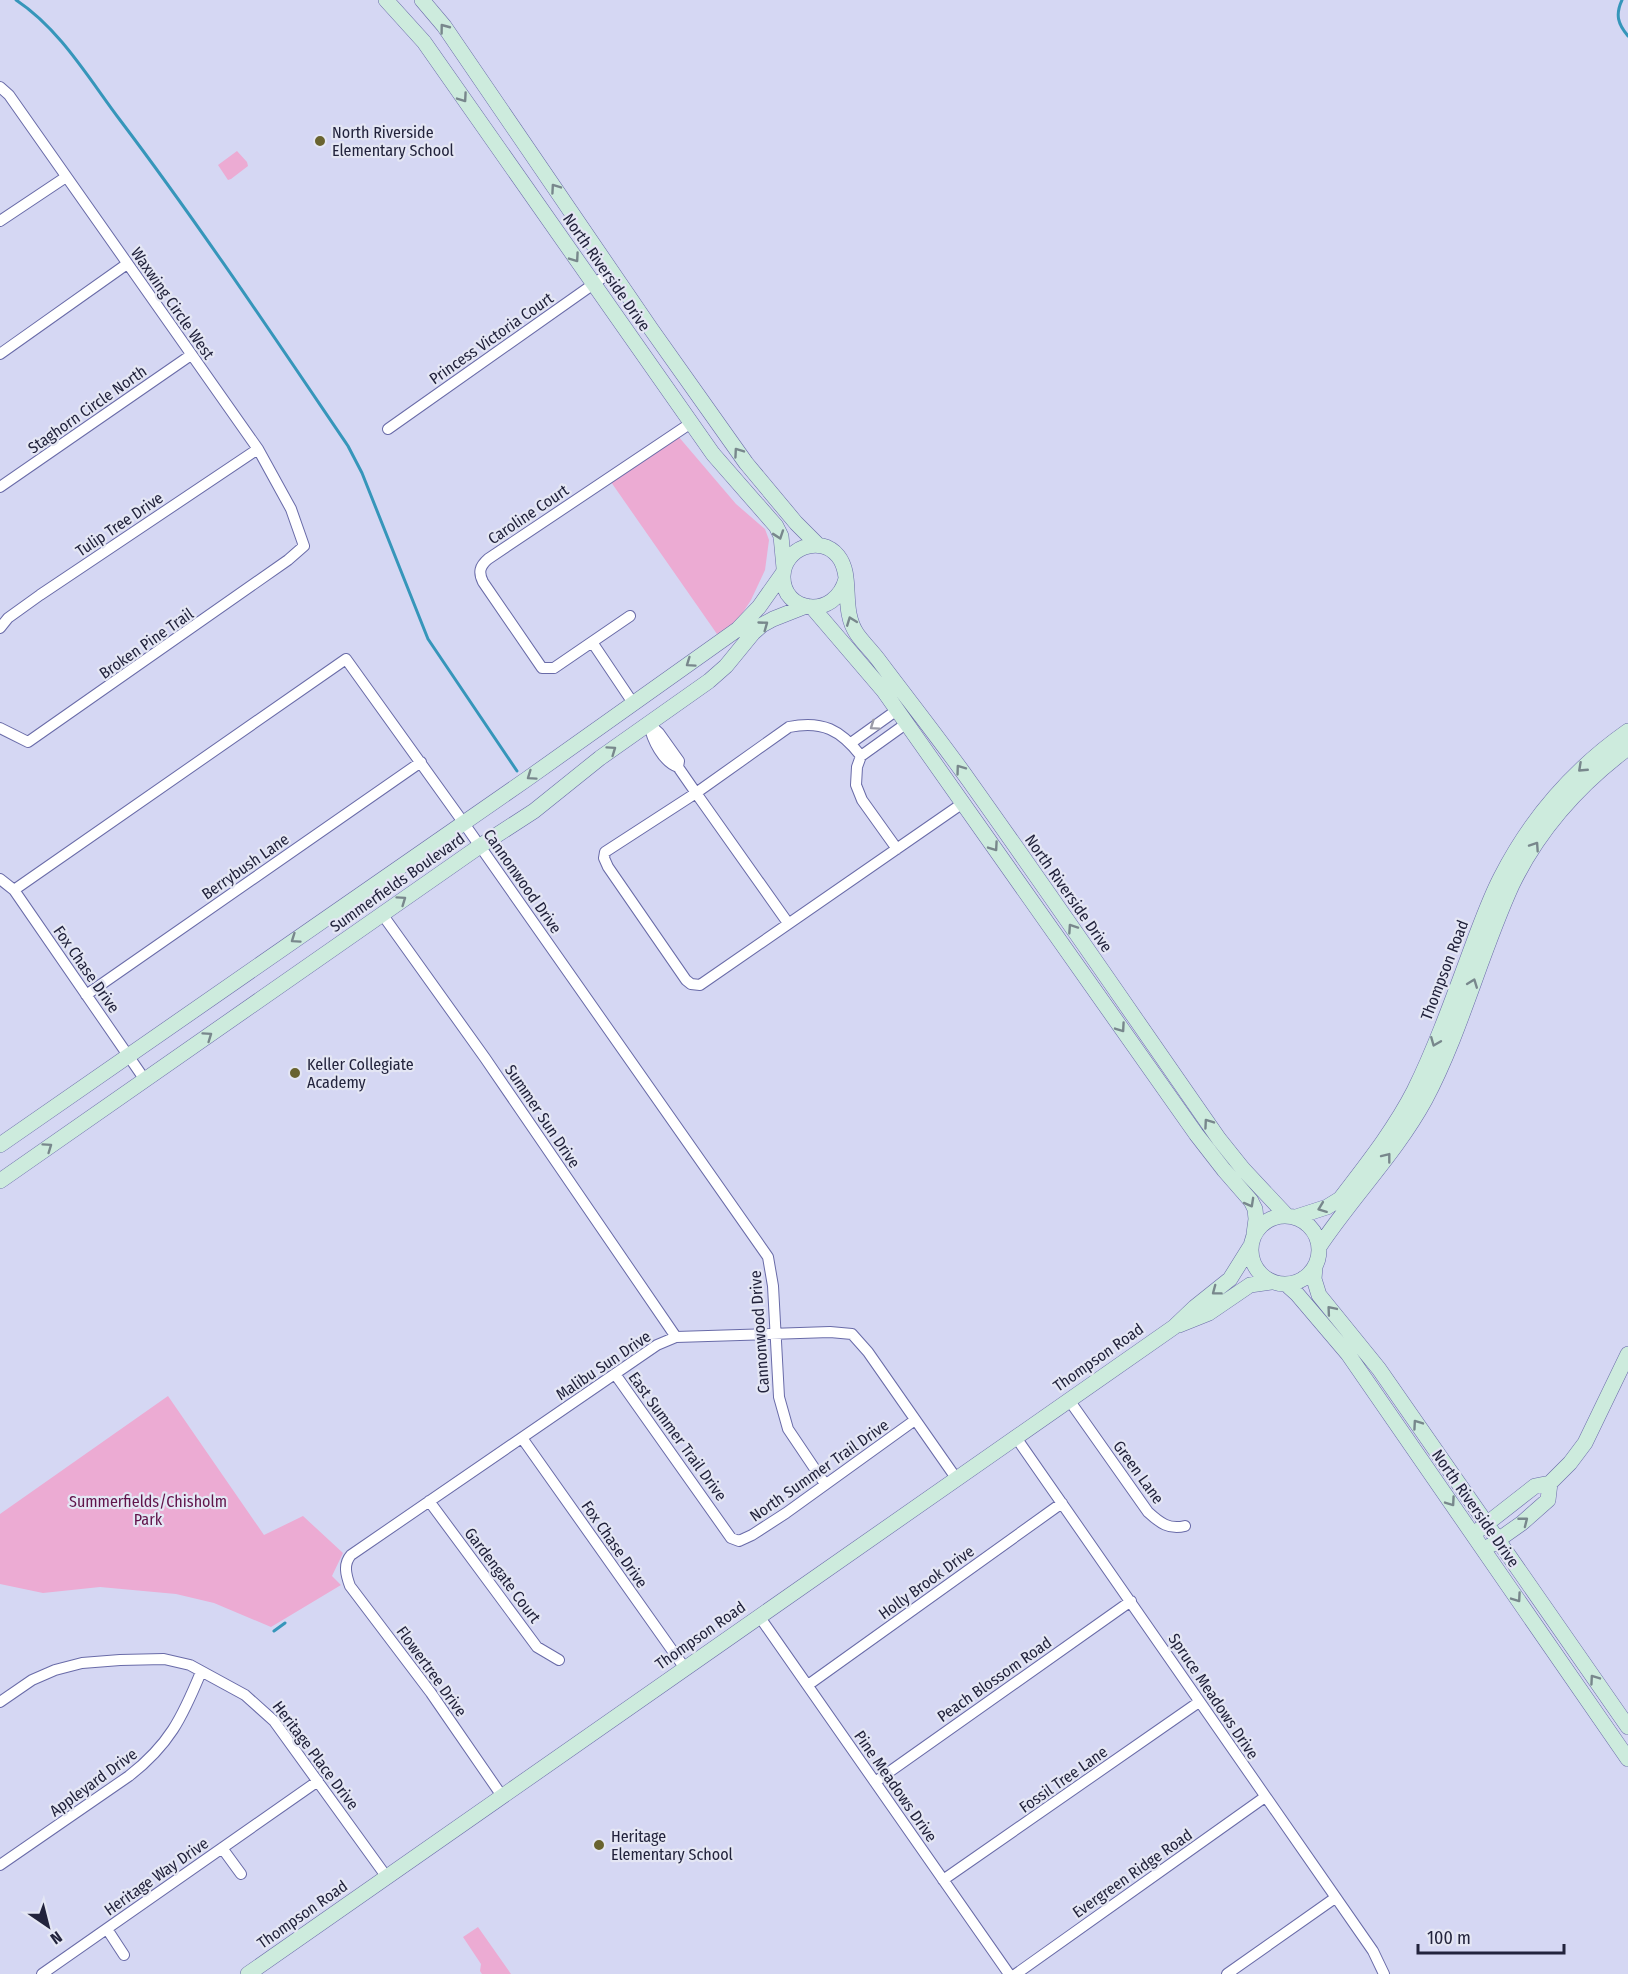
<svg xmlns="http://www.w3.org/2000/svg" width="1628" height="1974" font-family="'Fira Sans Condensed',sans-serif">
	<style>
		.green { fill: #ecabd3 }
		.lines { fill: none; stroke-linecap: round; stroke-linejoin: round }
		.stream { stroke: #3696ba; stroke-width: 3 }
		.street-casing { stroke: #696ba8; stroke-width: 12 }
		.secondary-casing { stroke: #696ba8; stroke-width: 16 }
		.street { stroke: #fff; stroke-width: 10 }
		.secondary { stroke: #cdebdd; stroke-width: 15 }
		.oneway { stroke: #78878c }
		.oneway2 { stroke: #9c9ca7 }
		.poi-dot { fill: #69632f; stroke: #e4e6f4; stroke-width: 2 }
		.labels { text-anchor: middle; stroke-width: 4.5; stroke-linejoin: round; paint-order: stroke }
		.poi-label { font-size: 16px; fill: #22233c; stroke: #e4e6f4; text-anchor: start }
		.street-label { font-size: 16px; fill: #22233c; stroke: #e4e6f4 }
		.park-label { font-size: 16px; fill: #60134a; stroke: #e4e6f4 }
	</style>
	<rect width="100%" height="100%" fill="#d5d7f3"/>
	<path class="green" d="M237,151L247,162L248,166L231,179L228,180L218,165Z
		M678,436L736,504L765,529L769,540L765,570L751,600L738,620L717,634L611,482Z
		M168,1396L264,1535L303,1516L343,1553L332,1576L341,1585L271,1627L214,1603L176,1594L100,1587L43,1593L0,1584V1514Z
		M478,1927L511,1974H482L480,1971L481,1964L463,1937Z"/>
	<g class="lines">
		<path class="stream" d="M16,0C60,29 89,79 120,120C200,226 274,337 348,446L362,473L428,639L517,771
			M1622,0C1615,15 1618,24 1628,36
			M274,1631L285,1623"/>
		<defs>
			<path id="street" d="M0,87L9,95L258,449L291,509L304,546L288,560L28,742L0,728
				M0,221L66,177
				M0,354L127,264
				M388,429L612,271
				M0,487L191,355
				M630,616L554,668H542L483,582C478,572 480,566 488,559L691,423
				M0,628L8,618L40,595L258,449
				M592,642L633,703
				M649,724L659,733L679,761L678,767L696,793L605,852L604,858L608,867L686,980L691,984L700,985L963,803
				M649,724C652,740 663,762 678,767
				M851,743L897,710
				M897,849L862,800L856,785L857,767L861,756L907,723
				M0,879L14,890L145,1080
				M14,890L346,659L463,822L768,1257L773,1286L779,1397L788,1429L825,1484
				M382,914L485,1058L676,1337
				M788,923L696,793L789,727C822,720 841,730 861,756
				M86,995L421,762
				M615,1374L731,1538L739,1541L752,1535L786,1513L915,1420
				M1069,1400L1148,1512C1160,1523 1169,1530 1185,1526
				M1015,1436L1373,1951L1384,1974
				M522,1438L684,1667
				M429,1501L537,1647L559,1660
				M759,1616L1009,1974
				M808,1685L1062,1503
				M0,1702L32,1680L55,1670L82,1663L120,1660L164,1659L190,1665L245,1695L274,1721L386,1876
				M875,1782L1131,1601
				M502,1796L431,1693L350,1586C346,1575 343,1564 351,1555L657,1345L676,1337L830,1332L852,1334L868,1352L956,1478
				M222,1848L241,1874
				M0,1865L129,1776C169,1745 182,1718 201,1672
				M943,1880L1199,1702
				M107,1929L124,1955
				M42,1974L318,1781
				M1016,1974L1265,1797
				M1227,1974L1335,1898"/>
			<path id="secondary" d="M386,0L424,42L713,454L776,526L781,536L784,568
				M422,0L444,26L651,329L746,463L796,523L818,545
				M846,579C835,620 782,613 783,576C784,548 820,534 838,556C854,576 840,609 857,634C864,644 873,652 880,662C910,702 941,741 970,782C1054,900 1136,1020 1219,1139L1243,1169L1287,1216
				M812,607L883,690L1196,1134L1224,1170L1251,1201L1255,1209L1256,1219L1254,1234
				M0,1145L527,779L738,629L759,607L783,573
				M0,1181L480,846L534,811L600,758L709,681L726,666L753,633L762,625L773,619L806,606
				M1251 1250a34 34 0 1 1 68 0a34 34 0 1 1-68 0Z
				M1296,1217L1327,1207L1340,1199C1366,1165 1394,1130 1414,1091C1438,1042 1456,990 1475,939C1483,918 1491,896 1501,877C1531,818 1574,769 1628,731
				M1319,1247C1353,1196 1396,1153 1425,1100C1461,1032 1480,955 1512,885C1538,831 1580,784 1628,748
				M1315,1267L1314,1279L1319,1295L1379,1369L1628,1727
				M1287,1285L1297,1294L1348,1354L1628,1759
				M1179,1325L1209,1313L1250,1285L1271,1282
				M1480,1529L1535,1486L1550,1483L1570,1463L1585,1443L1628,1354
				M1491,1545L1522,1523L1548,1500L1550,1483
				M248,1974L1174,1327L1195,1307L1230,1279L1250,1247"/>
		</defs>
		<use href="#street" class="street-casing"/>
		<use href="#secondary" class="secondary-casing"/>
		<use href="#street" class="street"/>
		<use href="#secondary" class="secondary"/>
	</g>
	<defs><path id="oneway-chevron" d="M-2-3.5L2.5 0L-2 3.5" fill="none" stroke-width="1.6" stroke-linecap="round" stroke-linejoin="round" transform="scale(1.5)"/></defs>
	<g class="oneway">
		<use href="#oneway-chevron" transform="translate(444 28) rotate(-127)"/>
		<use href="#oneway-chevron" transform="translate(463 98) rotate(55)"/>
		<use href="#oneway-chevron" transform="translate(555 188) rotate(-125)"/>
		<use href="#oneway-chevron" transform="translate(575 258) rotate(55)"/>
		<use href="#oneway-chevron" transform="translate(738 452) rotate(-125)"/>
		<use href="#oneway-chevron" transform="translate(779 535) rotate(71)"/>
		<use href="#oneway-chevron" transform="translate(851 621) rotate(-111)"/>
		<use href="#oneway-chevron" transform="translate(764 625) rotate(-36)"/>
		<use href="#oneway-chevron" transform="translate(690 663) rotate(145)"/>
		<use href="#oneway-chevron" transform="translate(612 750) rotate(-35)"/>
		<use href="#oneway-chevron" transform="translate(1582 768) rotate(137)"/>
		<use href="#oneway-chevron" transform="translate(960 769) rotate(-126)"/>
		<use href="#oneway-chevron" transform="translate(531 776) rotate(145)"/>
		<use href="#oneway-chevron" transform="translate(1535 846) rotate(-56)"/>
		<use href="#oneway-chevron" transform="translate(994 847) rotate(55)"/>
		<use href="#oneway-chevron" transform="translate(402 900) rotate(-35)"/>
		<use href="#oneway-chevron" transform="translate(1072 928) rotate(-124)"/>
		<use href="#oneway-chevron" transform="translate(295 939) rotate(145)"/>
		<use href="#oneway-chevron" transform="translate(1473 983) rotate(-69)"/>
		<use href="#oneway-chevron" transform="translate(1121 1028) rotate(55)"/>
		<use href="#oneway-chevron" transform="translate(208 1036) rotate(-35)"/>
		<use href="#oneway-chevron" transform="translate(1435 1042) rotate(112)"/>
		<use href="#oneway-chevron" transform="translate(1208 1123) rotate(-125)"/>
		<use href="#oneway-chevron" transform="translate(48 1147) rotate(-35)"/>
		<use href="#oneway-chevron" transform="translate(1387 1157) rotate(-52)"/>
		<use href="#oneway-chevron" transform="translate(1250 1203) rotate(61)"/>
		<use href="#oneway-chevron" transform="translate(1322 1208) rotate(159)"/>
		<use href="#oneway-chevron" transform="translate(1216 1291) rotate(143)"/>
		<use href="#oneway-chevron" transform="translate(1331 1310) rotate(-130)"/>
		<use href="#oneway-chevron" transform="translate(1417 1424) rotate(-125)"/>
		<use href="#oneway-chevron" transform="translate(1451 1502) rotate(55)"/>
		<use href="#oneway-chevron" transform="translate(1524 1521) rotate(-38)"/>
		<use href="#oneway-chevron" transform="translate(1517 1598) rotate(55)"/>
		<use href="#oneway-chevron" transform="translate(1594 1679) rotate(-125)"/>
	</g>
	<use class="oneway2" href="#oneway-chevron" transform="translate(874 726) rotate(145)"/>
	<g class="poi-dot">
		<circle cx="320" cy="141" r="6"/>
		<circle cx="295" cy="1073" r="6"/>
		<circle cx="599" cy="1845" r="6"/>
	</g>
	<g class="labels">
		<g class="poi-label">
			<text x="332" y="138">North Riverside<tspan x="332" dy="18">Elementary School</tspan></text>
			<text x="307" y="1070">Keller Collegiate<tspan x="307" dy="18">Academy</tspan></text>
			<text x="611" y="1842">Heritage<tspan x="611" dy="18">Elementary School</tspan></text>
		</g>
		<g class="street-label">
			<text transform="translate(607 272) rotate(55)" y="6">North Riverside Drive</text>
			<text transform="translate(173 303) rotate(55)" y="6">Waxwing Circle West</text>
			<text transform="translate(491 338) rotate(-35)" y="6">Princess Victoria Court</text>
			<text transform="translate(87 409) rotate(-35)" y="6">Staghorn Circle North</text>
			<text transform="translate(528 514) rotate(-34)" y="6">Caroline Court</text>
			<text transform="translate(119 524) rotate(-34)" y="6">Tulip Tree Drive</text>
			<text transform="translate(146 643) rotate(-35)" y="6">Broken Pine Trail</text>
			<text transform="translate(245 866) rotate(-35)" y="6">Berrybush Lane</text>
			<text transform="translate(523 881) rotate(55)" y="6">Cannonwood Drive</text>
			<text transform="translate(397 882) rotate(-35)" y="6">Summerfields Boulevard</text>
			<text transform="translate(1069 893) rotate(55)" y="6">North Riverside Drive</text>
			<text transform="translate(87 969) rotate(55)" y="6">Fox Chase Drive</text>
			<text transform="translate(1444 970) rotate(-69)" y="6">Thompson Road</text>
			<text transform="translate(543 1116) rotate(56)" y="6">Summer Sun Drive</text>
			<text transform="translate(759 1332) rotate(-94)" y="6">Cannonwood Drive</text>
			<text transform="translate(1098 1357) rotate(-35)" y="6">Thompson Road</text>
			<text transform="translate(603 1365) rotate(-34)" y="6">Malibu Sun Drive</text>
			<text transform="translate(678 1436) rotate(54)" y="6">East Summer Trail Drive</text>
			<text transform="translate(819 1470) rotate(-35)" y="6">North Summer Trail Drive</text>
			<text transform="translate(1139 1472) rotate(54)" y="6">Green Lane</text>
			<text transform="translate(1476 1508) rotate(55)" y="6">North Riverside Drive</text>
			<text transform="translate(615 1544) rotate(55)" y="6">Fox Chase Drive</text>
			<text transform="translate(503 1575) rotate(53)" y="6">Gardengate Court</text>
			<text transform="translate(926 1582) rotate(-36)" y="6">Holly Brook Drive</text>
			<text transform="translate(700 1635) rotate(-35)" y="6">Thompson Road</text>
			<text transform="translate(432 1671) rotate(54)" y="6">Flowertree Drive</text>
			<text transform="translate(994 1679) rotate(-35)" y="6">Peach Blossom Road</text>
			<text transform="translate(1214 1696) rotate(56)" y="6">Spruce Meadows Drive</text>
			<text transform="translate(316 1755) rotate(53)" y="6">Heritage Place Drive</text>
			<text transform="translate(1063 1779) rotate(-35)" y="6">Fossil Tree Lane</text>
			<text transform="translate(93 1782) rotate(-36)" y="6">Appleyard Drive</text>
			<text transform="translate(896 1786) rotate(55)" y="6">Pine Meadows Drive</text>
			<text transform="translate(1132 1873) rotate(-35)" y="6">Evergreen Ridge Road</text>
			<text transform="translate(156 1876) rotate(-35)" y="6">Heritage Way Drive</text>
			<text transform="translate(302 1914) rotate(-35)" y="6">Thompson Road</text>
		</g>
		<g class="park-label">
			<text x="148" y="1507">Summerfields/Chisholm<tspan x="148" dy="18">Park</tspan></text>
		</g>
	</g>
	<g transform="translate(48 1926) rotate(145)" stroke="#e4e6f4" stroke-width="4.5" paint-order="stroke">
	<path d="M0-4.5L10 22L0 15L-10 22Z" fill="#22233c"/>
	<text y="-9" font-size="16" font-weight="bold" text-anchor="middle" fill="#22233c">N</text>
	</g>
	<path d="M1418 1944v9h146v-9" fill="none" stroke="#22233c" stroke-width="3"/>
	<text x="1427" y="1944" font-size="18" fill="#22233c" stroke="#e4e6f4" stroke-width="4.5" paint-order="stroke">100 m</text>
</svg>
